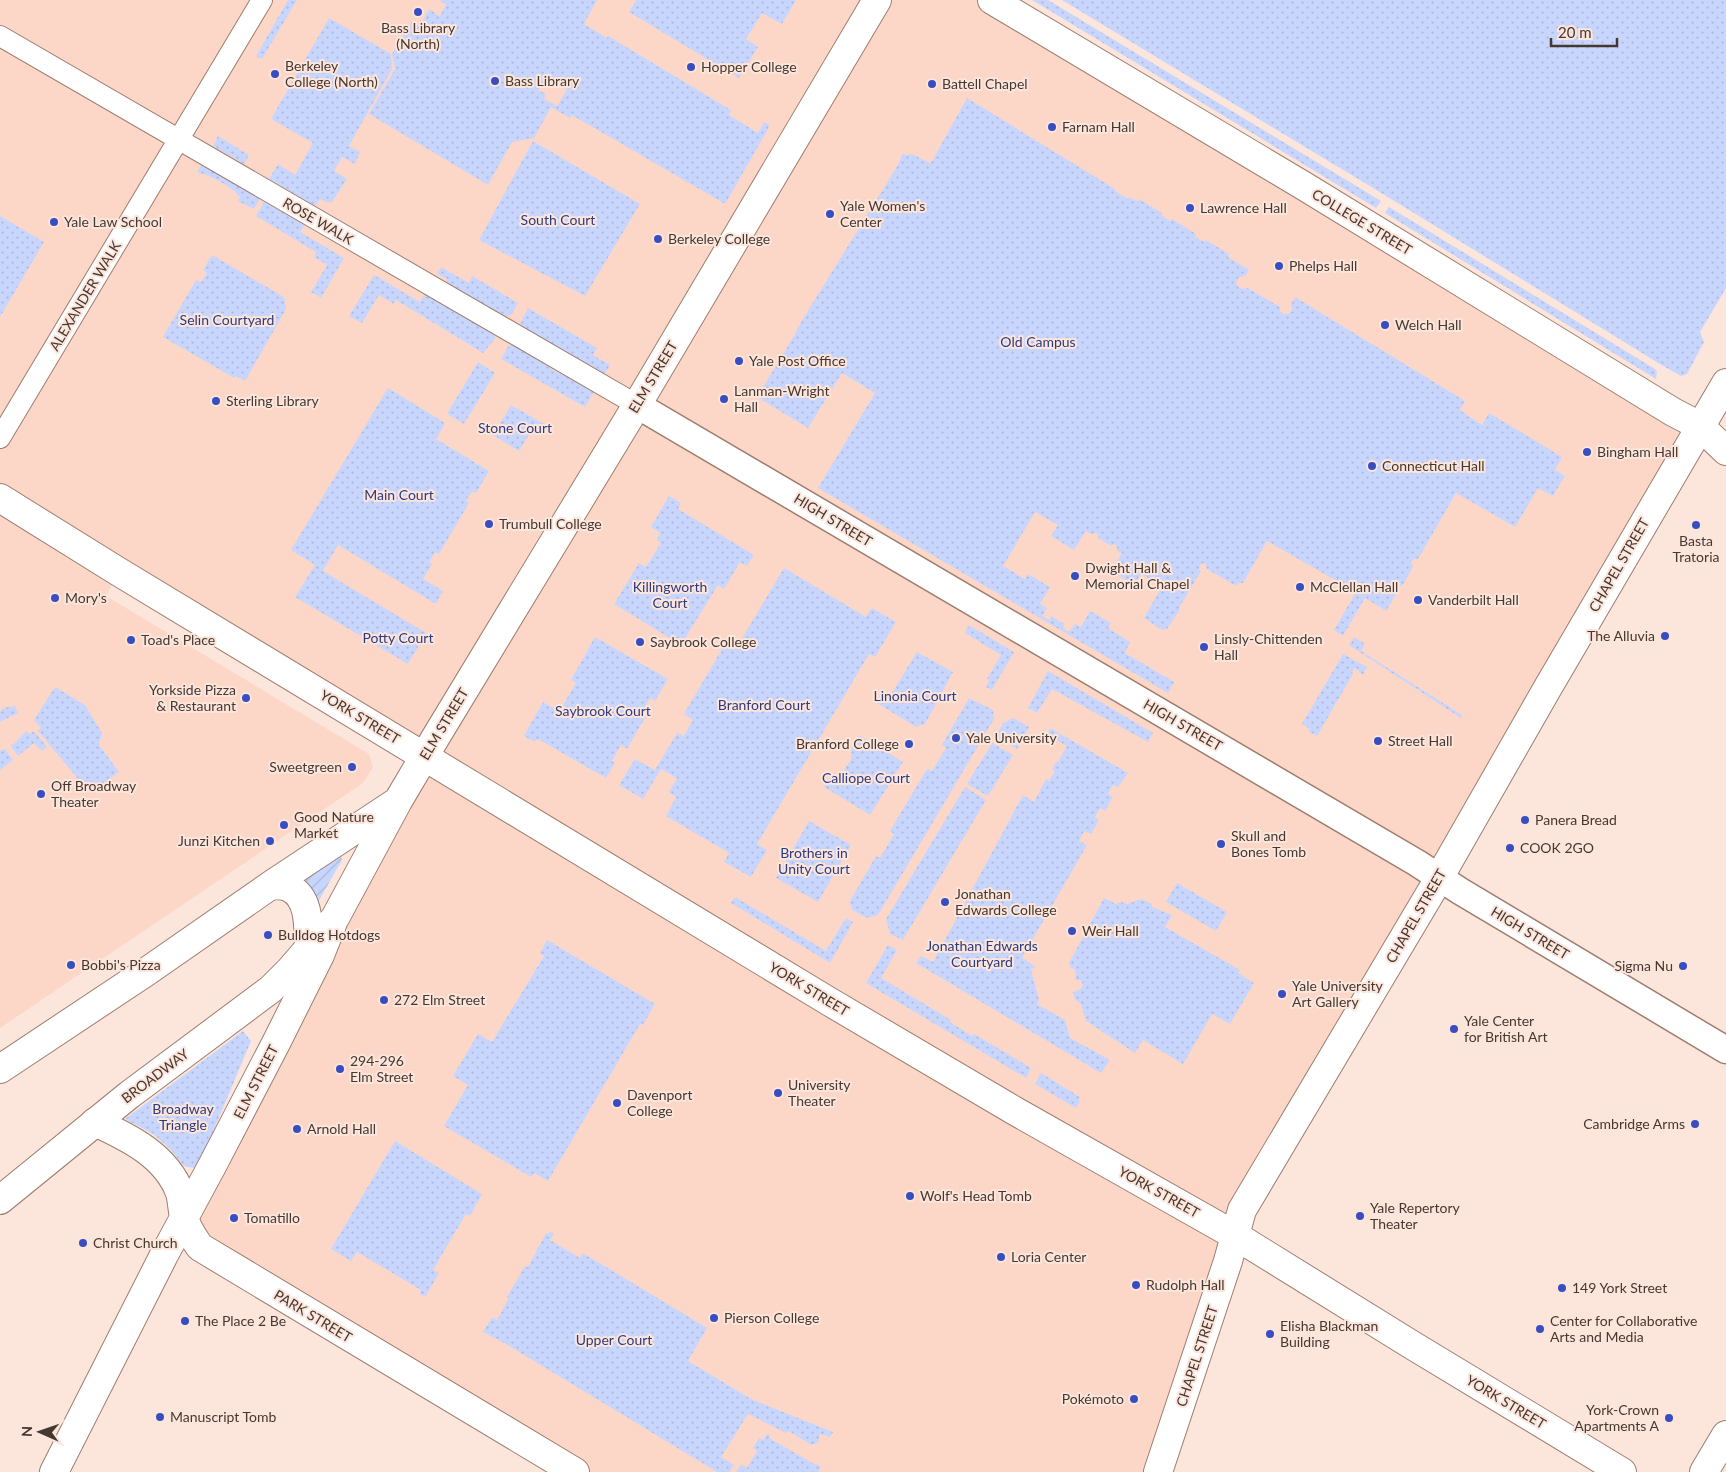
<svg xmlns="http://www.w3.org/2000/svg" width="1726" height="1472" font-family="Lato,sans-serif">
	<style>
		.built { fill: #fcd7c7 }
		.grass { fill: url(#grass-dots); fill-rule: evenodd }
		.garden { fill: url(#garden-furrows) }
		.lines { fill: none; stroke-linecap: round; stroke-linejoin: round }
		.pedestrian-casing { stroke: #9f7d6e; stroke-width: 22 }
		.minor-casing { stroke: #9f7d6e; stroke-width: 29 }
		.tertiary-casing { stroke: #9f7d6e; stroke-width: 30 }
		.secondary-casing { stroke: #9f7d6e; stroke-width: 30 }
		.primary-casing { stroke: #9f7d6e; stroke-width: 30 }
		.pedestrian { stroke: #fff; stroke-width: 20 }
		.minor { stroke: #fff; stroke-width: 26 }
		.tertiary { stroke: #fff; stroke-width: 28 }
		.secondary { stroke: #fff; stroke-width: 28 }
		.primary { stroke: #fff; stroke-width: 28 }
		.poi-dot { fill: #384dbf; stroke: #fce5db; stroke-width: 2 }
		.labels { text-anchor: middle; stroke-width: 4; stroke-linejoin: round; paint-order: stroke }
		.poi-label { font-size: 14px; fill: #463831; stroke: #fce5db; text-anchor: start }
		.park-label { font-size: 14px; fill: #2c3b80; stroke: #fce5db }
		.street-label { font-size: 14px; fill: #463831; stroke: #fce5db }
	</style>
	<defs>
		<pattern id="grass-dots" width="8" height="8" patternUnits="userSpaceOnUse" patternTransform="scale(1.25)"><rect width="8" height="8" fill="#c8d6fe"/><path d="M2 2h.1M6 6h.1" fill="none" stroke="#adb8da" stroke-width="1.8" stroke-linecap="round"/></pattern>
		<pattern id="garden-furrows" width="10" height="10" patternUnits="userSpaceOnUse" patternTransform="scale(1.25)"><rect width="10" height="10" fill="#c8d6fe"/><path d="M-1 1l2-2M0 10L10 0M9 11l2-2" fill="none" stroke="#adb8da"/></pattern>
	</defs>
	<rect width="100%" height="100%" fill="#fce5db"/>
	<path class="built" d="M0,0H992L1700,426L1242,1210L1158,1472H575L189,1231L425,756L119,572L106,596L369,754L373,767L363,783L0,1028Z"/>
	<path class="grass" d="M288,0H297L262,59L256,56Z
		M438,0H597L584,24L607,38L608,36L731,110L729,115L758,133L764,122L769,125L768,129L725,204L572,115L570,118L551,107L534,138L512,142L488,185L369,114L395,69L392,54L411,22L420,26L429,9L440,16L446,4ZM547,76L568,88L557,106L544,99L546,94L538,90Z
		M636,0H796L782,24L762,13L746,39L758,47L739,78L629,12Z
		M1032,0H1048L1381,201L1376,208Z
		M1062,0H1726V288L1700,332L1704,342L1687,374L1681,376L1660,364L1383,194Z
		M329,18L391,54L392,69L349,146L360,152L355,164L342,157L334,171L347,179L332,202H326L320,199L315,206L269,179L278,164L295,175L313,143L271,119Z
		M967,98L1115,189V191L1128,199L1129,197L1137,201L1139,199L1162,213V216L1170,221L1172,219L1196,234L1195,237L1205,242L1206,240L1229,254L1228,257L1249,270L1245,276L1239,277L1236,282L1238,287L1243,289L1248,288L1280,307V311L1283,314H1288L1292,311L1291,304L1295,297L1465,401L1460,410L1482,425L1489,413L1562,457L1555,470L1565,476L1553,496L1538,488L1515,527L1456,493L1418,559H1414L1411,562L1413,567L1402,586H1398L1396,589L1397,593L1386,611L1365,598L1343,636L1334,630L1356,592L1267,541L1243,583H1238L1236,586L1207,569L1205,563L1201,564L1199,569L1201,571L1179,608V611L1167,629L1162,630L1144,618L1162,586L1141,574L1134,585L1111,571L1122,553L1117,551V546L1114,544L1111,546L1098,538V534L1095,533L1092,534L1086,531L1074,550L1051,536L1058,525L1035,512L1003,566L1025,579L1028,574L1050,587L1040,604L1047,608L1043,615L1044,617L1049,620L1051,616L1064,624L1063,626L1066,631H1070L1075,624L1081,627L1090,611L1111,623L1108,628L1130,642L1125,653L1174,682L1168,693L818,488L875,393L842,373L808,428L757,397L794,336L801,322L898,165L902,154L908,155L912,154L930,163L932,161Z
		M218,136L249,155L244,164L213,146Z
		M533,141L640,204L585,296L479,240Z
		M202,163L261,197L254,209L238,201L240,197C229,185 212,176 197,172Z
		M265,200L292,217L294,216L306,223L300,232L344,258L321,298L311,292L327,265L314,257L316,252L256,216Z
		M1389,207L1655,369L1657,372L1656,379L1385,213Z
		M0,216L44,242L0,317Z
		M212,255L284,297L286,309L245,381L236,376L234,378L163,337L196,280L201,282L207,273L203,270Z
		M441,267L469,283L472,276L518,303L511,315L504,317L446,284L447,279L437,274Z
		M374,275L420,302L426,292L450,307L449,309L460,315L461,313L495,333V339L483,353L396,300L394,304L379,295L362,323L349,316Z
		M528,308L597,348L593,355L610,365L604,375L521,326L520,323Z
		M515,344L551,366L550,368L560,374L562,372L594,391L585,407L501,359L509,345Z
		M478,362L495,373L464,424L447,414Z
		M388,388L442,421L445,424L436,439L489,471L476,493L472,491L466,501L469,503L439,554L435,552L429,562L432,564L423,579L443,591L436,604L338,545L323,571L426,633L408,664L295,597L315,565L291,550Z
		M511,405L544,424L538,434L531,431L519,451L493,435Z
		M669,496L681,503L678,509L754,555L747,566L740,562L724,589L718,585L681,645L614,604L639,563L646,567L661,543L657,540L660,533L651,527Z
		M784,568L866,617L872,608L896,622L875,657L869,654L757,844L767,850L751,877L724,862L729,853L666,816L676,797L669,792L677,778L661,769L643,799L619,785L635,759L655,770L677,733L684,736L693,720L684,714L725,644L728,640L738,645Z
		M969,625L1014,652L992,690L986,687L989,680L987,679L1001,655L965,633Z
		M595,637L668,679L655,701L650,698L641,713L646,716L627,749L621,745L612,761L615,763L606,778L538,739L535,742L524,736L543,702L553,708L556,704L562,707L576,683L571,680Z
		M1354,637L1365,644L1361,651L1462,715L1461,718L1349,645Z
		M917,652L953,672L925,724L916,727L877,703L883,692L890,696Z
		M1343,654L1367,667L1363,675L1359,672L1358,670L1354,668L1352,672L1353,674L1317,736L1308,731L1309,728L1302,724Z
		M1048,671L1153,733L1148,742L1052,689L1037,713L1028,708Z
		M55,687L85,705L102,733L99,745L119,772L90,793L38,731L41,727L34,720Z
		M969,698L993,710L994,719L878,915L866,918L851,909L852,906L849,903L876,856L880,858L894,834L890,831L927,769L932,771L946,748L942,745Z
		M15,706L18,713L0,722V712L3,708Z
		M1013,718L1029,727L1017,749L995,737L1003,723Z
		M1050,728L1128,773L1118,787L1113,785L1108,794L1113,797L1105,811L1100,808L1095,817L1099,820L1091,834L1084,831L1079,841L1087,845L1022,958L1036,967L1031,969L1039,1000L1037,1004L1065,1020L1070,1038L1110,1060L1101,1073L916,963L921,956L933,962L1023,795L1034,802L1046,779L1049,781L1055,771L1052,769L1056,762H1058L1067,746L1047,735Z
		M26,731L30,734L34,731L47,747L42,751L34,743L18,756L10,745L14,744Z
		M859,735L903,762L870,815L824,787L831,775L839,779L851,759L852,747Z
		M992,743L1013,755L988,796L967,784Z
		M5,749L13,760L0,770V751Z
		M965,787L986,800L903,940L890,934L886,919Z
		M809,821L851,845L818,902L776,878Z
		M1177,883L1227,912L1216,931L1166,902Z
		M735,897L826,951L846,918L853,922L830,963L731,903Z
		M1104,898L1116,904L1121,902L1127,904L1141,899L1152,904V907L1172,915L1165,927L1240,970L1238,973L1254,983L1230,1024L1212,1014L1183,1064L1143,1040L1135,1053L1086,1021L1081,1004L1075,1000L1073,992L1081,989L1083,985L1081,980H1075L1076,975L1075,970L1070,967L1069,963Z
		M547,940L655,1004L643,1025L640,1024L548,1181L534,1173L531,1177L444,1126L468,1085L453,1076L478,1034L492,1042L544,956L540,953Z
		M888,945L897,950L881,978L951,1020L950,1022L972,1036L974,1034L1031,1068L1026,1078L866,983Z
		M243,1031L251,1041L200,1163L194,1168L184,1166L170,1149L153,1134L125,1119Z
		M1041,1073L1080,1097L1078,1100L1080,1101L1076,1108L1035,1084Z
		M395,1141L482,1194L470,1216L466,1214L433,1270L439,1273L425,1297L420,1294L421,1290L357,1252L351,1261L331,1249Z
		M550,1232L554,1234L550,1240L580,1258L583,1253L707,1328L688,1361L751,1399L833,1432L830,1437L820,1434L818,1443L811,1445L789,1431L786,1433L748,1414L721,1457L734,1465L730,1472H717L506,1344L483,1332L492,1317L497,1320L509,1298L507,1297L525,1266L528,1267L546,1233L548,1234Z
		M767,1434L770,1435L769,1438L814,1464L821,1466L819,1472H736L741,1464L747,1468L757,1451L753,1448L759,1438L763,1440Z"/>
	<path class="garden" d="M339,856H341L342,860L317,904L301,881Z"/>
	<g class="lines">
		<defs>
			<path id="pedestrian" d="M0,36L637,405
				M0,438L262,0"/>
			<path id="minor" d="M637,405L1417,863L1460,891L1726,1050"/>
			<path id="tertiary" d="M54,1472L164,1255L212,1166L276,1043L320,955L332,925
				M1704,1472L1726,1435"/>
			<path id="secondary" d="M0,498L119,572L830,1002L1015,1111L1236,1236L1412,1345L1622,1472
				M95,1122C128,1137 167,1156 180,1193C182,1200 182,1208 184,1216C186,1228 193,1237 200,1247L575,1472
				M1158,1472L1228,1261L1242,1210L1431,892L1547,689L1726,383"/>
			<path id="primary" d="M992,0L1304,186L1673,412L1700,426L1726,451
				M271,885C277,885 284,885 290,888C311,899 308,929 309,949
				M0,1069L146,972L271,885L395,803
				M0,1200L129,1095L271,989L290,970L335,918L398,801L437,735L637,405L877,0"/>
		</defs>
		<use href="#pedestrian" class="pedestrian-casing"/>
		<use href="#minor" class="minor-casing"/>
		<use href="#tertiary" class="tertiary-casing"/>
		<use href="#secondary" class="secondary-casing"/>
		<use href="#primary" class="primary-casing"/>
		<use href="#pedestrian" class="pedestrian"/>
		<use href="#minor" class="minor"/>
		<use href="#tertiary" class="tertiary"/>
		<use href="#secondary" class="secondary"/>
		<use href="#primary" class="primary"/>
	</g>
	<g class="poi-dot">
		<circle cx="418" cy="12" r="5"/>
		<circle cx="691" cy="67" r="5"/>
		<circle cx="275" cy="74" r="5"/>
		<circle cx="495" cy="81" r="5"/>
		<circle cx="932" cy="84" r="5"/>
		<circle cx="1052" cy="127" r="5"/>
		<circle cx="1190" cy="208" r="5"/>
		<circle cx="830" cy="214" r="5"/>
		<circle cx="54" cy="222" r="5"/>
		<circle cx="658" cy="239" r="5"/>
		<circle cx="1279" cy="266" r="5"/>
		<circle cx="1385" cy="325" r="5"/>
		<circle cx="739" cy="361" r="5"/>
		<circle cx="724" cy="399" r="5"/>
		<circle cx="216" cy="401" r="5"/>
		<circle cx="1587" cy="452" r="5"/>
		<circle cx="1372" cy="466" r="5"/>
		<circle cx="489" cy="524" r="5"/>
		<circle cx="1696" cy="525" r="5"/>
		<circle cx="1075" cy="576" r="5"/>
		<circle cx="1300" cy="587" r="5"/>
		<circle cx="55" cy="598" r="5"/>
		<circle cx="1418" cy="600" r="5"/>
		<circle cx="1665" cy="636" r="5"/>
		<circle cx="131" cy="640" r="5"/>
		<circle cx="640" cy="642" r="5"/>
		<circle cx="1204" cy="647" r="5"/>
		<circle cx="246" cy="698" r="5"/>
		<circle cx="956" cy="738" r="5"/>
		<circle cx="1378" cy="741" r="5"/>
		<circle cx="909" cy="744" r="5"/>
		<circle cx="352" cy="767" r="5"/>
		<circle cx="41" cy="794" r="5"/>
		<circle cx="1525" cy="820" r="5"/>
		<circle cx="284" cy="825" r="5"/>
		<circle cx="270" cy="841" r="5"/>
		<circle cx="1221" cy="844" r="5"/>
		<circle cx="1510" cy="848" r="5"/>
		<circle cx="945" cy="902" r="5"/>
		<circle cx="1072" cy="931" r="5"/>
		<circle cx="268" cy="935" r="5"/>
		<circle cx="71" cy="965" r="5"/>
		<circle cx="1683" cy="966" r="5"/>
		<circle cx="1282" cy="994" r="5"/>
		<circle cx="384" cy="1000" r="5"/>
		<circle cx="1454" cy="1029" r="5"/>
		<circle cx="340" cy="1069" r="5"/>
		<circle cx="778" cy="1093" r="5"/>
		<circle cx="617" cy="1103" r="5"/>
		<circle cx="1695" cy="1124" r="5"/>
		<circle cx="297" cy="1129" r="5"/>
		<circle cx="910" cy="1196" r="5"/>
		<circle cx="1360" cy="1216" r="5"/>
		<circle cx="234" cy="1218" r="5"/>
		<circle cx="83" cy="1243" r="5"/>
		<circle cx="1001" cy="1257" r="5"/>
		<circle cx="1136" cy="1285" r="5"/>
		<circle cx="1562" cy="1288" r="5"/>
		<circle cx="714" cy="1318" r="5"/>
		<circle cx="185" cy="1321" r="5"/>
		<circle cx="1540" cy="1329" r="5"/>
		<circle cx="1270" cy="1334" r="5"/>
		<circle cx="1134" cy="1399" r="5"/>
		<circle cx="160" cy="1417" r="5"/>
		<circle cx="1669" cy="1418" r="5"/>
	</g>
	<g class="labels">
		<g class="poi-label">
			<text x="418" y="33" text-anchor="middle">Bass Library<tspan x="418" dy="16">(North)</tspan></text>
			<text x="285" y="71">Berkeley<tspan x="285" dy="16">College (North)</tspan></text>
			<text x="701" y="72">Hopper College</text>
			<text x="505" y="86">Bass Library</text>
			<text x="942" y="89">Battell Chapel</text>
			<text x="1062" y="132">Farnam Hall</text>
			<text x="840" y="211">Yale Women's<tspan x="840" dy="16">Center</tspan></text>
			<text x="1200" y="213">Lawrence Hall</text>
			<text x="64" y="227">Yale Law School</text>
			<text x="668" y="244">Berkeley College</text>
			<text x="1289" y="271">Phelps Hall</text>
			<text x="1395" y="330">Welch Hall</text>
			<text x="749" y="366">Yale Post Office</text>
			<text x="734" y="396">Lanman-Wright<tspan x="734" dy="16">Hall</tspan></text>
			<text x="226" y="406">Sterling Library</text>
			<text x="1597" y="457">Bingham Hall</text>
			<text x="1382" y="471">Connecticut Hall</text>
			<text x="499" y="529">Trumbull College</text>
			<text x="1696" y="546" text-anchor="middle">Basta<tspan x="1696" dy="16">Tratoria</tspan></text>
			<text x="1085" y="573">Dwight Hall &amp;<tspan x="1085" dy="16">Memorial Chapel</tspan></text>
			<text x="1310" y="592">McClellan Hall</text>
			<text x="65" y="603">Mory's</text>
			<text x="1428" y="605">Vanderbilt Hall</text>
			<text x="1655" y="641" text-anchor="end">The Alluvia</text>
			<text x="1214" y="644">Linsly-Chittenden<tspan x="1214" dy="16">Hall</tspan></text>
			<text x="141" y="645">Toad's Place</text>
			<text x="650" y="647">Saybrook College</text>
			<text x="236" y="695" text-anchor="end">Yorkside Pizza<tspan x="236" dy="16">&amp; Restaurant</tspan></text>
			<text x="966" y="743">Yale University</text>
			<text x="1388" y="746">Street Hall</text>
			<text x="899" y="749" text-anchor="end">Branford College</text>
			<text x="342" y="772" text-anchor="end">Sweetgreen</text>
			<text x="51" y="791">Off Broadway<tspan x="51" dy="16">Theater</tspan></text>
			<text x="294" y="822">Good Nature<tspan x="294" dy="16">Market</tspan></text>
			<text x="1535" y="825">Panera Bread</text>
			<text x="1231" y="841">Skull and<tspan x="1231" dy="16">Bones Tomb</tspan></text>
			<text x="260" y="846" text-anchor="end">Junzi Kitchen</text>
			<text x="1520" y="853">COOK 2GO</text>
			<text x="955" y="899">Jonathan<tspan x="955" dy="16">Edwards College</tspan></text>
			<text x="1082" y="936">Weir Hall</text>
			<text x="278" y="940">Bulldog Hotdogs</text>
			<text x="81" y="970">Bobbi's Pizza</text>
			<text x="1673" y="971" text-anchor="end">Sigma Nu</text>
			<text x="1292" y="991">Yale University<tspan x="1292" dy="16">Art Gallery</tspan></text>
			<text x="394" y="1005">272 Elm Street</text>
			<text x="1464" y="1026">Yale Center<tspan x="1464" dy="16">for British Art</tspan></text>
			<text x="350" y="1066">294-296<tspan x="350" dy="16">Elm Street</tspan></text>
			<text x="788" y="1090">University<tspan x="788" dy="16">Theater</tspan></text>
			<text x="627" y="1100">Davenport<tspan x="627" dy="16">College</tspan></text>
			<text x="1685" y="1129" text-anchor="end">Cambridge Arms</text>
			<text x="307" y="1134">Arnold Hall</text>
			<text x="920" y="1201">Wolf's Head Tomb</text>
			<text x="1370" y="1213">Yale Repertory<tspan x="1370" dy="16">Theater</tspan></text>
			<text x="244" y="1223">Tomatillo</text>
			<text x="93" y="1248">Christ Church</text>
			<text x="1011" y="1262">Loria Center</text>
			<text x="1146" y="1290">Rudolph Hall</text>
			<text x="1572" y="1293">149 York Street</text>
			<text x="724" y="1323">Pierson College</text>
			<text x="195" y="1326">The Place 2 Be</text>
			<text x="1550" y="1326">Center for Collaborative<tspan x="1550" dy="16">Arts and Media</tspan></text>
			<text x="1280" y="1331">Elisha Blackman<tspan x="1280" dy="16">Building</tspan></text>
			<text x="1124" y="1404" text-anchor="end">Pokémoto</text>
			<text x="1659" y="1415" text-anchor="end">York-Crown<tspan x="1659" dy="16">Apartments A</tspan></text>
			<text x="170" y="1422">Manuscript Tomb</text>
		</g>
		<g class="park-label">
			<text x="558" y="225">South Court</text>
			<text x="227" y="325">Selin Courtyard</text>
			<text x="1038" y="347">Old Campus</text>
			<text x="515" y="433">Stone Court</text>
			<text x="399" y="500">Main Court</text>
			<text x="670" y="592">Killingworth<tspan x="670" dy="16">Court</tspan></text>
			<text x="398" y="643">Potty Court</text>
			<text x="915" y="701">Linonia Court</text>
			<text x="764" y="710">Branford Court</text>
			<text x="603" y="716">Saybrook Court</text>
			<text x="866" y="783">Calliope Court</text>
			<text x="814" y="858">Brothers in<tspan x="814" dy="16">Unity Court</tspan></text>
			<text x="982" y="951">Jonathan Edwards<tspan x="982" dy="16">Courtyard</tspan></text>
			<text x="183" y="1114">Broadway<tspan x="183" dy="16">Triangle</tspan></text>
			<text x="614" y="1345">Upper Court</text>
		</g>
		<g class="street-label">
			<text transform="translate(318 221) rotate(30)" y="5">ROSE WALK</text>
			<text transform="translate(1362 222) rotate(31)" y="5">COLLEGE STREET</text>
			<text transform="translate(85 296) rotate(-59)" y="5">ALEXANDER WALK</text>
			<text transform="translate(653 377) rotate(-59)" y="5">ELM STREET</text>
			<text transform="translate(833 520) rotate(31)" y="5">HIGH STREET</text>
			<text transform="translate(1619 565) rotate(-60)" y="5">CHAPEL STREET</text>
			<text transform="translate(360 717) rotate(31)" y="5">YORK STREET</text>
			<text transform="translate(444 724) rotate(-59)" y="5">ELM STREET</text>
			<text transform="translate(1183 725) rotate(30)" y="5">HIGH STREET</text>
			<text transform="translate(1416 916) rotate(-60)" y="5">CHAPEL STREET</text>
			<text transform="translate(1530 933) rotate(31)" y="5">HIGH STREET</text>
			<text transform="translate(809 989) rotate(31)" y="5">YORK STREET</text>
			<text transform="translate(155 1076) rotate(-37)" y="5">BROADWAY</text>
			<text transform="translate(256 1082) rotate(-63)" y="5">ELM STREET</text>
			<text transform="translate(1159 1192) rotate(29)" y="5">YORK STREET</text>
			<text transform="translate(313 1316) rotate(31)" y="5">PARK STREET</text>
			<text transform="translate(1197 1356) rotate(-72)" y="5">CHAPEL STREET</text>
			<text transform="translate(1506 1402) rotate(31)" y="5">YORK STREET</text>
		</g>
	</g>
	<g transform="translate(40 1432) rotate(272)" stroke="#fce5db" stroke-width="4" paint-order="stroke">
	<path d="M0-4L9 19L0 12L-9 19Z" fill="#463831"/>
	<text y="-8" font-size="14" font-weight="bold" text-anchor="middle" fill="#463831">N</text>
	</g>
	<path d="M1551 38v8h66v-8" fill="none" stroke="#463831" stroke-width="2.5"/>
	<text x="1558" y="38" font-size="15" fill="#463831" stroke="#fce5db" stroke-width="4" paint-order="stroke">20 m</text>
</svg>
